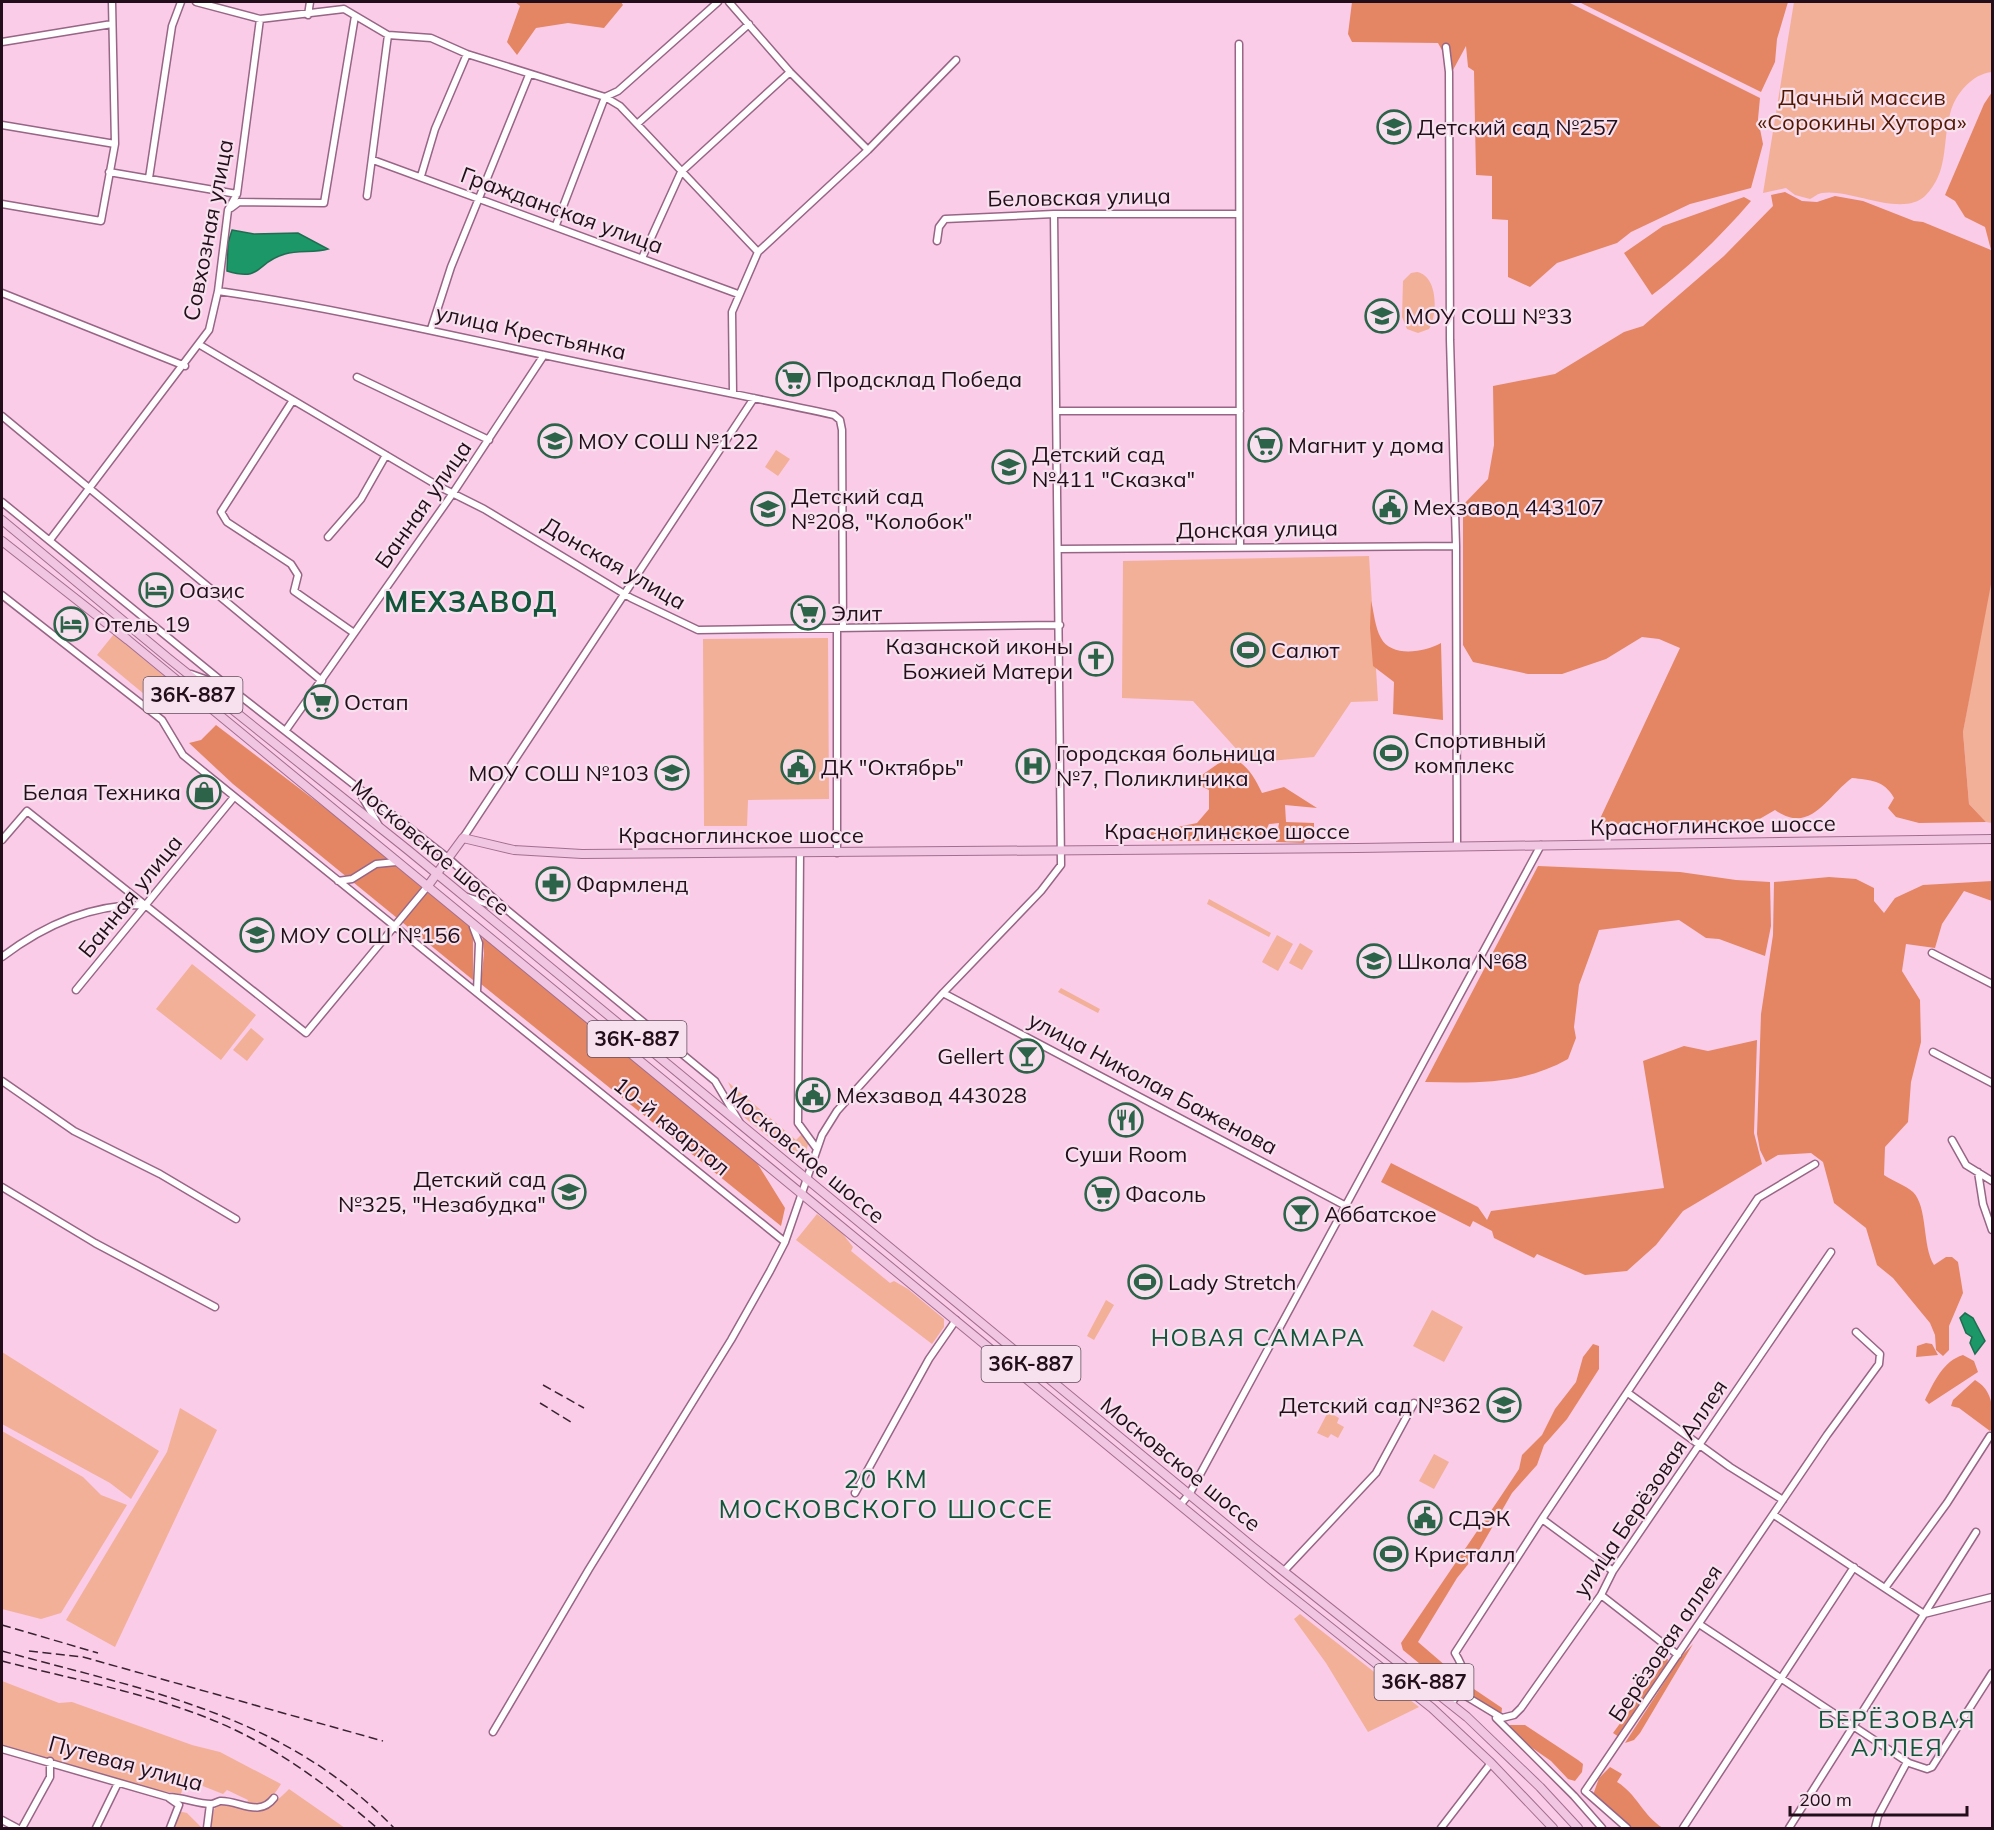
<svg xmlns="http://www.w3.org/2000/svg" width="1994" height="1830" font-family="Mulish,sans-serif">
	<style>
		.green { fill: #f2b098 }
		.forest { fill: #e48663 }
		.water { fill: #1c9768; stroke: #1e6e51; stroke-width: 1.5 }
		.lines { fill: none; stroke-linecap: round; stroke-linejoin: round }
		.minor-casing { stroke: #976585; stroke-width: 9 }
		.major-casing { stroke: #a36d8f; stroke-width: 10 }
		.minor { stroke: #fff; stroke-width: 6 }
		.major { stroke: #f1c6e2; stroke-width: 8 }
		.rail { stroke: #392231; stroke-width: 1.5; stroke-dasharray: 9 4.5; stroke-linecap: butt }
		.labels { text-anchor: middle; stroke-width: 4.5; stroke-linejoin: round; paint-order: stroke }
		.shield { fill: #f8e1ef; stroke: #624d5b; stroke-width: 1.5 }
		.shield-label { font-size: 21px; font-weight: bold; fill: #220e1b }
		.park-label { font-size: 22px; fill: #521800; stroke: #f8e1ef }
		.poi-label { font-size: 22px; fill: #220e1b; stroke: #f8e1ef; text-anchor: start }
		.street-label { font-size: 22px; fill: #220e1b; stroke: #f8e1ef }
		.neighbourhood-label { font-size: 24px; letter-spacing: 1.5px; fill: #13553a; stroke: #f8e1ef }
		.quarter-label { font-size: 26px; letter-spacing: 1.5px; fill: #13553a; stroke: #f8e1ef }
		.district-label { font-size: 28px; font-weight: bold; letter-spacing: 1.5px; fill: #13553a; stroke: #f8e1ef }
	</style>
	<rect width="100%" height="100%" fill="#facce8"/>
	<path class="green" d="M1794,2H1992V72C1972,74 1955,94 1950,114C1942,144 1949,172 1925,196C1902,218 1849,188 1822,193C1819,193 1814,197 1810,199L1795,195L1786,188L1763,193Z
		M1417,272C1438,276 1438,314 1429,329L1418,333L1407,329L1402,317L1403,281L1411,273Z
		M776,450L790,459L778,476L765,467Z
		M1369,556L1378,701L1351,702L1314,757L1249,763L1193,701L1122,698L1123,561Z
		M1992,568V823L1986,822L1969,804L1963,732Z
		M114,634L177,687L168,688L156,704L97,655Z
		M828,638L829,799L748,800L747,826H704L703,639Z
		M1209,899L1271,933L1269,937L1207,904Z
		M1277,935L1293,944L1278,971L1262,962Z
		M1300,943L1313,951L1302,970L1289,963Z
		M192,964L256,1015L221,1060L156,1009Z
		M1061,988L1100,1009L1098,1013L1058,992Z
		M251,1028L264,1039L247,1061L233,1050Z
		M728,1082L796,1140L804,1132L809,1140L805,1156L797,1159L745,1118Z
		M817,1214L842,1233L853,1247L851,1251L890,1283L894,1281L908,1289L944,1319V1327L932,1344L796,1240Z
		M1106,1300L1114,1305L1094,1340L1087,1336Z
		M1432,1310L1463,1327L1444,1362L1413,1346Z
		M2,1352L159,1451L131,1499L110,1483L2,1424Z
		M180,1408L217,1430L115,1647L66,1620L167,1452Z
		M1328,1412L1339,1418L1337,1423L1344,1427L1338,1438L1331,1434L1328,1438L1317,1433Z
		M2,1431L83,1477L101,1495L127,1505L61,1613L41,1619L2,1609Z
		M1434,1454L1449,1462L1434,1489L1419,1481Z
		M1300,1614L1419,1707L1368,1732L1326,1663L1294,1619Z
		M2,1681L59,1703L72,1702L192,1745L220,1752L281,1784C271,1800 266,1804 246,1805L248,1800L227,1790L223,1794L185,1779L181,1794L155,1790L2,1746Z
		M289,1789L345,1828H209L215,1807C244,1795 250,1830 289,1789Z
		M178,1811L187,1813L202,1828H172Z"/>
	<path class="forest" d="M515,2H621L623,5L604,28L568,23L536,28L517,55L507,42L520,6Z
		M1352,2H1568L1760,98L1758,119L1763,144L1751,188L1690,204L1631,232L1617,243L1557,263L1530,287L1508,277V220L1492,219V176L1476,175L1474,71L1468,67L1466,46L1453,70L1438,43L1352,42L1348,34Z
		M1579,2H1788L1777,39L1775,62L1761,92Z
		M1992,92V579L1963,732L1969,804L1986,822L1919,823L1896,817L1888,808L1894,798C1884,780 1870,780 1852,778C1826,797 1811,835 1775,810L1751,824L1725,826L1619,827L1598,823L1680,648L1659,639L1642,637L1606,659L1562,674H1528L1473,662L1463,645V505L1488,479L1494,445L1493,386L1555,374L1624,332L1643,326L1724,256L1773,206L1771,195L1785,192L1802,201L1817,202L1835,196L1863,201L1914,221L1923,222L1991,250L1985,227L1965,217L1955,201L1945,195L1984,104Z
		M1744,197L1751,201C1721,236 1689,267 1652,295L1624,253L1663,226Z
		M1371,601C1374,612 1375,628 1381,638C1391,658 1425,652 1441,643L1443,720L1393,714L1394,682L1373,666L1370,628Z
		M216,725L396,862L469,923L473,937V980L233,784L189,743L201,740Z
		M1229,756C1247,764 1254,776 1262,793L1284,787L1317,808L1285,805L1286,822L1314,823V829L1306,836L1304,843L1276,842L1279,823L1269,824L1261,841H1150L1143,834L1197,823L1209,809V790L1192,782Z
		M1538,866L1680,872L1736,880L1770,882L1771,926L1765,956L1719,939L1706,938L1679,920L1599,930L1579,985L1574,1027L1576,1038L1568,1059C1522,1085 1475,1083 1425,1082Z
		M1829,877L1856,879L1874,888V901L1884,913L1895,898L1923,885L1992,881V901L1964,891L1942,924L1935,948L1906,944L1902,971L1920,1000L1921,1042L1911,1082L1908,1122L1885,1147L1884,1175C1893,1181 1905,1185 1913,1192C1928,1207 1922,1246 1934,1265L1946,1257H1952L1958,1262L1963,1293L1949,1326V1350L1943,1356L1936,1350L1935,1335L1930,1323L1893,1278L1877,1265L1866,1228L1834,1203L1823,1162L1811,1153L1778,1155L1766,1162L1760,1150L1757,1134L1761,1014L1773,935L1774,882Z
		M482,933L749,1150L785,1208L781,1226L481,984L484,953Z
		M1757,1040L1754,1133L1762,1164L1683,1211L1656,1245L1627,1271L1585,1275L1537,1254L1534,1258L1494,1238L1492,1231L1473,1221L1470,1227L1381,1182L1391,1163L1478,1207L1487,1220L1491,1211L1664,1188L1643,1061L1684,1046L1708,1051Z
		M1926,1343L1932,1344L1938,1355L1916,1357L1917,1346Z
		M1593,1344L1599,1346V1369L1567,1419L1544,1445L1537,1465L1512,1493L1478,1552L1457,1578L1418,1642L1468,1685L1502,1708L1501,1717L1491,1716L1463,1692L1437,1678L1403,1650L1401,1643L1499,1499L1519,1469L1522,1455L1542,1435L1555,1409L1576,1382L1583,1357Z
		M1963,1355L1974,1361L1978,1372L1929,1404L1925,1400C1934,1382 1943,1361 1963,1355Z
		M1975,1380C1994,1391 1993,1410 1992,1429L1990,1431L1959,1408L1951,1406L1953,1400Z
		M1693,1644L1640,1733L1634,1740L1625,1743L1680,1658Z
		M1664,1659H1668L1667,1665L1619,1737L1613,1733L1657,1673Z
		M1508,1725H1525L1578,1760L1583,1764L1582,1772L1575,1781L1568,1779L1551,1761L1508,1731Z
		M1610,1767L1622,1774L1617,1782C1637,1794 1643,1816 1663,1828H1631L1593,1795L1599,1778Z"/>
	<path class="water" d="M232,230L254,234L298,233L328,249C314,253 299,250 285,254C255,262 264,282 227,271L228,243Z
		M1965,1313L1973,1318L1985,1341L1975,1354L1970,1343L1972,1337L1966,1333L1960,1318Z"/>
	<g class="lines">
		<defs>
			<path id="minor" d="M196,2L260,19L344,9L388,35L431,38L467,54L605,97L620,106L758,252L732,312L733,393
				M729,2L790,72L868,150
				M308,15L310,2
				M2,42L112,24
				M1239,44L1240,546
				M1446,47L1449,72L1450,340L1456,546L1457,845
				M637,124L749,24
				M2,125L115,144
				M373,160L738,294
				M109,172L237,194
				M421,176L435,129L467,54
				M149,178L172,26L181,2
				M367,196L388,35
				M2,204L101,221L115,144L112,2
				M231,208L239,202L324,203L355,16
				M556,225L605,97L618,91L718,2
				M937,241L939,227L945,219L1054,214H1239
				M758,252L868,150L956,60
				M642,258L681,172L790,72
				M218,291C328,307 436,332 544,355C641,376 738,394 834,415L840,420L842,430L843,628
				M2,293L185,366
				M431,329L451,267L529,75
				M200,345L440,487L484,509L631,598L698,630L1060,625
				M357,377L489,440
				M293,400L221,512L227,522L291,564L298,575L294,591L354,633
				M1057,411H1240
				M2,416L322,681
				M2,502L230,688L448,858L507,910L715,1081L740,1123
				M328,537L361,499L386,455
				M50,540L209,330L218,291L228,210L237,194L260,19
				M1058,549L1456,546
				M2,595L162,720L183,755L785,1242
				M837,628V853
				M191,674L227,687
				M286,730L453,493L544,355
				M360,793L379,826
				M463,838L754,398
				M2,840L27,811L306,1033L427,887
				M800,854L798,1123L817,1149
				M338,881L352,879L376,864L396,862
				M467,897L503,909
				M473,927L479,943L477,991
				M1932,953L1992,984
				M2,957C44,925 91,904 144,905
				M76,990L234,797
				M943,993L1346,1206
				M1933,1052L1992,1083
				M2,1081L74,1131L160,1174L236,1219
				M1952,1140L1966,1165L1992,1181
				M1978,1172L1983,1204L1992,1230
				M2,1187L95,1243L215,1307
				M1628,1393L1730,1467L1783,1500
				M855,1493L929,1359L956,1320
				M1181,1504L1190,1493L1541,845
				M1774,1515L1924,1614
				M1542,1519L1613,1571
				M1284,1571L1376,1473L1414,1403
				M1885,1588L1947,1503L1990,1436
				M1601,1595L1678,1655
				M1924,1614L1992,1597
				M1699,1624L1909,1763L1927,1769L1932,1767L1992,1673
				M1459,1692C1467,1676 1464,1668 1455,1653L1542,1519L1758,1198L1815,1164
				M1451,1704L1459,1692L1502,1718L1514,1715L1521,1708L1601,1595L1613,1571L1831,1252
				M1496,1718L1574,1796L1602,1828
				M493,1732L589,1569L731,1340L770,1271L785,1242L822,1135L837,1111L943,993L1041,891L1061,865L1054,214
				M2,1749L168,1797C183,1797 197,1804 211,1804C214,1804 217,1802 220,1801C239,1800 259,1818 274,1798
				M1585,1791L1827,1435L1879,1364L1880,1354L1856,1332
				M1585,1791L1627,1828
				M169,1798L179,1805L170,1828
				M2,1820L17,1828
				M22,1828L50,1777V1761
				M96,1828L118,1783
				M207,1828L210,1804
				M1441,1828L1491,1763
				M1683,1828L1854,1567
				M1789,1828L1976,1532
				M1875,1828L1878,1816L1907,1762"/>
			<path id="major" d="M2,520L168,658L408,850L1253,1547L1467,1717L1540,1787L1578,1828
				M2,541L128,640L1276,1584L1432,1708L1491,1763L1553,1828
				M427,887L463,838L514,850L582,854L1357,848L1992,839"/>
		</defs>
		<use href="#minor" class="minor-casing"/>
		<use href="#major" class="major-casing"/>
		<use href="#minor" class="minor"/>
		<use href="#major" class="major"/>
		<path class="rail" d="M543,1385L584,1408
			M540,1403L574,1424
			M2,1625L98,1653
			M2,1651C147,1691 284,1714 394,1828
			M29,1651L83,1657L383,1741
			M2,1661C83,1682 176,1698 251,1738C297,1763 338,1794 377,1828"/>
	</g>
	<defs>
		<symbol id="school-ring" viewBox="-11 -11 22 22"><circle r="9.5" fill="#f8e1ef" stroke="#2d6349" stroke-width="1.5"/><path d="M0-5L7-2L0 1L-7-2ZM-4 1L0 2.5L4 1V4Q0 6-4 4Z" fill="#2d6349"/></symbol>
		<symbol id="supermarket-ring" viewBox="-11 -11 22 22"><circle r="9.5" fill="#f8e1ef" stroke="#2d6349" stroke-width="1.5"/><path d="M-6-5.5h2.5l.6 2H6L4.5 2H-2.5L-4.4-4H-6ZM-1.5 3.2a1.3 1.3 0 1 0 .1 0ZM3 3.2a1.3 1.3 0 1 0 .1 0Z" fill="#2d6349"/></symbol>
		<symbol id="civic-ring" viewBox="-11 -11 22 22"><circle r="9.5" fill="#f8e1ef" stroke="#2d6349" stroke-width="1.5"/><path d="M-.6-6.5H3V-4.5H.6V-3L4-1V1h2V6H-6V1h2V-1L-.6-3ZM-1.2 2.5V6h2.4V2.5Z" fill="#2d6349"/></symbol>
		<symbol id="hotel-ring" viewBox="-11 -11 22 22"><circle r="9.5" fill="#f8e1ef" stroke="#2d6349" stroke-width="1.5"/><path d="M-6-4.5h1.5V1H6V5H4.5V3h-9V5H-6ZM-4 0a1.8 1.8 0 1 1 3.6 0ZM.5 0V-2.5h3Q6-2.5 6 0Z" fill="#2d6349"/></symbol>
		<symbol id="stadium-ring" viewBox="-11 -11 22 22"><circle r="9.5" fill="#f8e1ef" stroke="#2d6349" stroke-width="1.5"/><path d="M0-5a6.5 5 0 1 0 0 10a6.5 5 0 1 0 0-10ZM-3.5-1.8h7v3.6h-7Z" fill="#2d6349"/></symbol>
		<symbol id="church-ring" viewBox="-11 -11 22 22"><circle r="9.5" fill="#f8e1ef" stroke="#2d6349" stroke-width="1.5"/><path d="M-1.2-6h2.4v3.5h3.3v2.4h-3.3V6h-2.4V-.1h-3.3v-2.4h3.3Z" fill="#2d6349"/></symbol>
		<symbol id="hospital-ring" viewBox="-11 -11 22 22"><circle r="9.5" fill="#f8e1ef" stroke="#2d6349" stroke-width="1.5"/><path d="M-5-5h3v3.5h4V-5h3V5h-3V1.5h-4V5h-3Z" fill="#2d6349"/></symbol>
		<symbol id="shop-ring" viewBox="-11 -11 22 22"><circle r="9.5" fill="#f8e1ef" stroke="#2d6349" stroke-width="1.5"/><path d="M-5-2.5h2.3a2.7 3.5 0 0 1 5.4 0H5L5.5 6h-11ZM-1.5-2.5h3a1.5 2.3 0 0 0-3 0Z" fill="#2d6349"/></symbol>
		<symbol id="pharmacy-ring" viewBox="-11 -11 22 22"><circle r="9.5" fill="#f8e1ef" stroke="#2d6349" stroke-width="1.5"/><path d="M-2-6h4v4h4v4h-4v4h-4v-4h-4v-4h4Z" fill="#2d6349"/></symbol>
		<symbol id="bar-ring" viewBox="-11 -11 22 22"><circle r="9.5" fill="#f8e1ef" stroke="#2d6349" stroke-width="1.5"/><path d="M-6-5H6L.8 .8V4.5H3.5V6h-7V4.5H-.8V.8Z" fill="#2d6349"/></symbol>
		<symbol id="restaurant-ring" viewBox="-11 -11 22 22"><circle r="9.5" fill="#f8e1ef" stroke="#2d6349" stroke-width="1.5"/><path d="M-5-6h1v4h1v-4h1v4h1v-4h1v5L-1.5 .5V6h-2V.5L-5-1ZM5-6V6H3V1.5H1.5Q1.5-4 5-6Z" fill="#2d6349"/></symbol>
	</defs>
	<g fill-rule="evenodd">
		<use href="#school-ring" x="1375" y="108" width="38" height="38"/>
		<use href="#school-ring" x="1363" y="297" width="38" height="38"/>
		<use href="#supermarket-ring" x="774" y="360" width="38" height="38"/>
		<use href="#school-ring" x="536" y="422" width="38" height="38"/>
		<use href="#supermarket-ring" x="1246" y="426" width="38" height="38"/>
		<use href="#school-ring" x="990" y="448" width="38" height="38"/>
		<use href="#civic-ring" x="1371" y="488" width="38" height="38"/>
		<use href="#school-ring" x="749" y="490" width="38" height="38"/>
		<use href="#hotel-ring" x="137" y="571" width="38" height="38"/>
		<use href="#supermarket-ring" x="789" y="594" width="38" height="38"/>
		<use href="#hotel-ring" x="52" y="605" width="38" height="38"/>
		<use href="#stadium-ring" x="1229" y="631" width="38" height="38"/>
		<use href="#church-ring" x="1077" y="640" width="38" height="38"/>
		<use href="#supermarket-ring" x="302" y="683" width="38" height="38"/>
		<use href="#stadium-ring" x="1372" y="734" width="38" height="38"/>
		<use href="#hospital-ring" x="1014" y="747" width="38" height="38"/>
		<use href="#civic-ring" x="779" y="748" width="38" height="38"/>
		<use href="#school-ring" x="653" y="754" width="38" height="38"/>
		<use href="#shop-ring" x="185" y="773" width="38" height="38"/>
		<use href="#pharmacy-ring" x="534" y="865" width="38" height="38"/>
		<use href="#school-ring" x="238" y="916" width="38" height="38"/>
		<use href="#school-ring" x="1355" y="942" width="38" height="38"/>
		<use href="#bar-ring" x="1008" y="1037" width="38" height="38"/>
		<use href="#civic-ring" x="794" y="1076" width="38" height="38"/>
		<use href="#restaurant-ring" x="1107" y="1101" width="38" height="38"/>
		<use href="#school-ring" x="550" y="1173" width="38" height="38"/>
		<use href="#supermarket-ring" x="1083" y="1175" width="38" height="38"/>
		<use href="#bar-ring" x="1282" y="1195" width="38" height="38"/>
		<use href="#stadium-ring" x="1126" y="1263" width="38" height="38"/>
		<use href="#school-ring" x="1485" y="1386" width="38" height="38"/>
		<use href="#civic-ring" x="1406" y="1499" width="38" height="38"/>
		<use href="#stadium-ring" x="1372" y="1535" width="38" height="38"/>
	</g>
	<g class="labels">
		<g class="shield">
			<rect x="143.5" y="677" width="99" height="36" rx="4.5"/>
			<rect x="587.5" y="1021" width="99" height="36" rx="4.5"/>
			<rect x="981.5" y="1346" width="99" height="36" rx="4.5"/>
			<rect x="1374.5" y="1664" width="99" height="36" rx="4.5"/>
		</g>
		<g class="shield-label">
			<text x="193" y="702">36К-887</text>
			<text x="637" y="1046">36К-887</text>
			<text x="1031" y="1371">36К-887</text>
			<text x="1424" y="1689">36К-887</text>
		</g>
		<g class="park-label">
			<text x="1862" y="105">Дачный массив<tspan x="1862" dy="25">«Сорокины Хутора»</tspan></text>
		</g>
		<g class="poi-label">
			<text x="1417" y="135">Детский сад №257</text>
			<text x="1405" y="324">МОУ СОШ №33</text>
			<text x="816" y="387">Продсклад Победа</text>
			<text x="578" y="449">МОУ СОШ №122</text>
			<text x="1288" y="453">Магнит у дома</text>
			<text x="1032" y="462">Детский сад<tspan x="1032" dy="25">№411 "Сказка"</tspan></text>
			<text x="791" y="504">Детский сад<tspan x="791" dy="25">№208, "Колобок"</tspan></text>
			<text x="1413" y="515">Мехзавод 443107</text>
			<text x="179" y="598">Оазис</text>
			<text x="831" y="621">Элит</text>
			<text x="94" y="632">Отель 19</text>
			<text x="1073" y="654" text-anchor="end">Казанской иконы<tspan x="1073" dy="25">Божией Матери</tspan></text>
			<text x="1271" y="658">Салют</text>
			<text x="344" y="710">Остап</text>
			<text x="1414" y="748">Спортивный<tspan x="1414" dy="25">комплекс</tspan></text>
			<text x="1056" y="761">Городская больница<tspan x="1056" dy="25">№7, Поликлиника</tspan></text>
			<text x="821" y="775">ДК "Октябрь"</text>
			<text x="649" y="781" text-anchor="end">МОУ СОШ №103</text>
			<text x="181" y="800" text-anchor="end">Белая Техника</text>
			<text x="576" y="892">Фармленд</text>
			<text x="280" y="943">МОУ СОШ №156</text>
			<text x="1397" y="969">Школа №68</text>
			<text x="1004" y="1064" text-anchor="end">Gellert</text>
			<text x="836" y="1103">Мехзавод 443028</text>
			<text x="1126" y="1162" text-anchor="middle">Суши Room</text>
			<text x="546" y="1187" text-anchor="end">Детский сад<tspan x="546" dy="25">№325, "Незабудка"</tspan></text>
			<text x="1125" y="1202">Фасоль</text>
			<text x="1324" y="1222">Аббатское</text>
			<text x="1168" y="1290">Lady Stretch</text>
			<text x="1481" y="1413" text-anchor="end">Детский сад №362</text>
			<text x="1448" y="1526">СДЭК</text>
			<text x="1414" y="1562">Кристалл</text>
		</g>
		<g class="street-label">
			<text transform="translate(1079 197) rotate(-1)" y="8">Беловская улица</text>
			<text transform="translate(562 210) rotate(20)" y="8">Гражданская улица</text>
			<text transform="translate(208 230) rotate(-79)" y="8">Совхозная улица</text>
			<text transform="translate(531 332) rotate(12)" y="8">улица Крестьянка</text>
			<text transform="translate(423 504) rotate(-55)" y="8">Банная улица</text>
			<text transform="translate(1257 529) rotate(-1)" y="8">Донская улица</text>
			<text transform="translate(614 563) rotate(30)" y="8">Донская улица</text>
			<text transform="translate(1713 825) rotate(-1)" y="8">Красноглинское шоссе</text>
			<text x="1227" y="839">Красноглинское шоссе</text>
			<text x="741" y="843">Красноглинское шоссе</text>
			<text transform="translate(431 847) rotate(40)" y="8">Московское шоссе</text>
			<text transform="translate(130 896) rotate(-51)" y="8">Банная улица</text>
			<text transform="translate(1153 1083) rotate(28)" y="8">улица Николая Баженова</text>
			<text transform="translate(672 1126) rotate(39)" y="8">10-й квартал</text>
			<text transform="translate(806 1155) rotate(40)" y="8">Московское шоссе</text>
			<text transform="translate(1181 1464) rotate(39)" y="8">Московское шоссе</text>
			<text transform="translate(1650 1488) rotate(-56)" y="8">улица Берёзовая Аллея</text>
			<text transform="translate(1665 1643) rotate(-56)" y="8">Берёзовая аллея</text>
			<text transform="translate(126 1763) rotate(15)" y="8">Путевая улица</text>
		</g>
		<g class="neighbourhood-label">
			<text x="1258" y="1346">НОВАЯ САМАРА</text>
			<text x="1897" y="1728">БЕРЁЗОВАЯ<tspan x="1897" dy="28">АЛЛЕЯ</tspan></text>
		</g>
		<g class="quarter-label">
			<text x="886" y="1488">20 КМ<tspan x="886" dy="30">МОСКОВСКОГО ШОССЕ</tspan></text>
		</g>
		<g class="district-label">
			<text x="471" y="612">МЕХЗАВОД</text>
		</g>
	</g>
	<rect width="1994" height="1830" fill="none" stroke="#220e1b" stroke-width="6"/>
	<path d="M1790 1806v9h177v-9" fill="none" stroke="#220e1b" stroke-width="3"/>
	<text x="1799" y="1806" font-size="18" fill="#220e1b" stroke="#f8e1ef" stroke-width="4.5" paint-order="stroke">200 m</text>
</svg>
